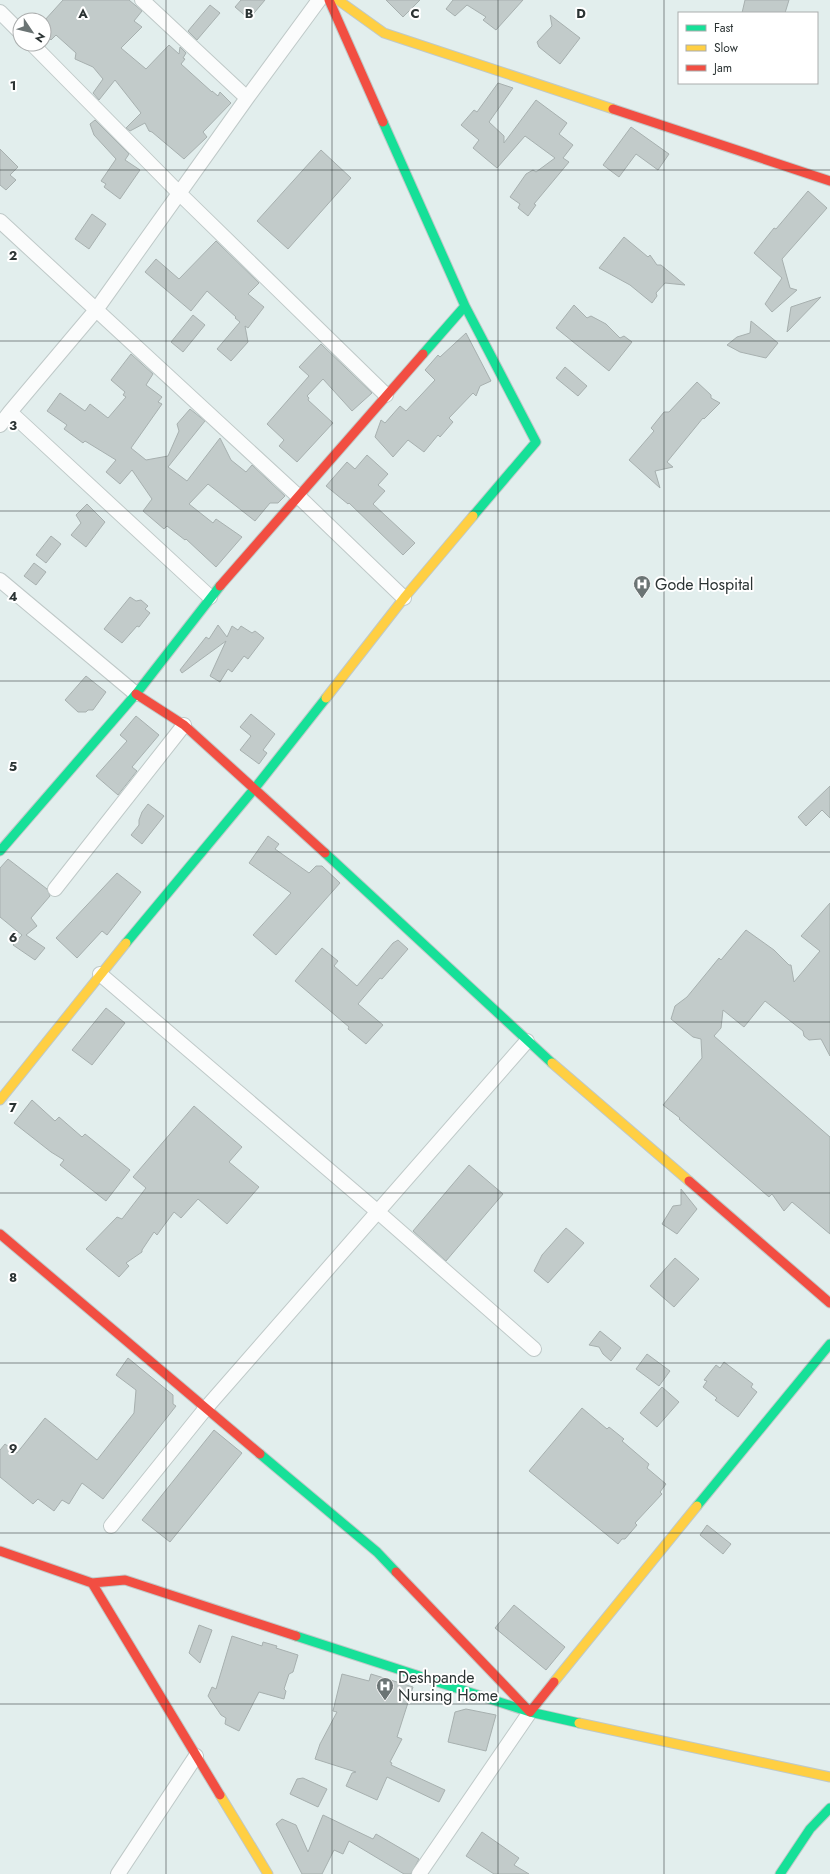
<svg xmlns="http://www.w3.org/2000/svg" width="830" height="1874" font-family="Jost,sans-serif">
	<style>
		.building { fill: #c2cbca; stroke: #a7b0af }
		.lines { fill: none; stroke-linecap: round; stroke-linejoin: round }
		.street-casing { stroke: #bfc9c8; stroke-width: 16 }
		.fast-casing { stroke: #bfc9c8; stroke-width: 11 }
		.slow-casing { stroke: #bfc9c8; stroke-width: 11 }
		.jam-casing { stroke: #bfc9c8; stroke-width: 11 }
		.street { stroke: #fbfcfc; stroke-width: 14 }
		.fast { stroke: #16e098; stroke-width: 9 }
		.slow { stroke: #ffcf43; stroke-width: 9 }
		.jam { stroke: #f24e42; stroke-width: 9 }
		.grid { fill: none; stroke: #2b3333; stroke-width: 1; stroke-opacity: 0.55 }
		.labels { text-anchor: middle; stroke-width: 4; stroke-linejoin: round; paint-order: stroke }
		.poi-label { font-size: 16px; fill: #2b3333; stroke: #fff; text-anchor: start }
		.grid-label { font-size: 13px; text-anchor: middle; font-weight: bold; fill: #2b3333; stroke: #fff; stroke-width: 4; stroke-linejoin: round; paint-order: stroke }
	</style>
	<rect width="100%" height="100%" fill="#e2eeed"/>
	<path class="building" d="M63,0H129L142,11L134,21L142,27L121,48L146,69L169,45L179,54L180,47L186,53L183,58L185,59L181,64L212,92V91L218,96L220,92L231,103L203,132L207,137L184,159L152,132L149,131L145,123L130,131L126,128L141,113L115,80L99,100L93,93L103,79L93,67L75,59L76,53L56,35L51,40L44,33V21Z
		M241,0H265L249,19L235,7Z
		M386,0H420L403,17Z
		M453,0H523L496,30L483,20L486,17L467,5L455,16L446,9Z
		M745,0H789L785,13H742Z
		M210,5L220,13L197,40L188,31Z
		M550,15L580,38L560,64L539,47L537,42L552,26Z
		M498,83L513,88L489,122L504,136V143L536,100L567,123L559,134L573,145L563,158L569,162L534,204L536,205L528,216L518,208L520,204L510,197L526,174L533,170L536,172L555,158L525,136L497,168L473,148L479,140L461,125L474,110L477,112Z
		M95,120L129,154L125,160L140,170L120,199L104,187L106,184L101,181L116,159L94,135L90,124Z
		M631,127L669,154L658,170L636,154L619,177L603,165Z
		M0,149L18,167L10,175L16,180L6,190L0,185Z
		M321,150L351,178L288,249L257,221Z
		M808,191L827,208L782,259L790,288L797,290L772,312L765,304L782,278L754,253L774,228L776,229Z
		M92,214L106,224L89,249L75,239Z
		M624,237L648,257L650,255L657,265H661L685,285L665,283L656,293L657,296L652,303L630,285L599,268Z
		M216,241L259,283L248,294L264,307L248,328L245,326L248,342L231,361L217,349L240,322L235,318L236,317L207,291L191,311L145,272L156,259L179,279Z
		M821,297L787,332L791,307Z
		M574,305L587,318L591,316L606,324L620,338L624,336L632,342L609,371L556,328Z
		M193,315L205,325L183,352L171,342Z
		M751,321L778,343L766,358L740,352L727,345L737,337L750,333Z
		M466,333L491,381L480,386L476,396L473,393L449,418L453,422L440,437L438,435L424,452L408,440L393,457L375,437L381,420L385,423L400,406L406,411L435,380L425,370L438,355L440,357Z
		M321,344L372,393L352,411L323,379L307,396L309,398L308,400L333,423L297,462L279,446L284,440L267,424L309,376L299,367Z
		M131,354L153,374L146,385L162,397L158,402L162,404L131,448L146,460L168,456L179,431L177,424L190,409L205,421L168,467L187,481L220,438L231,460L246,472L252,465L285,496L278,503H270L255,521L208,484L189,504L213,523L216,519L242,537L216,567L186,539L185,540L167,526L164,529L143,511L152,499L132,470L120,484L106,472L116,460L85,441L83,443L64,429L67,425L47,411L60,393L85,411L90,404L108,418L126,397L123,395L125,392L111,380Z
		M565,367L587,386L578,396L556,378Z
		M697,382L711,395V398L720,403L704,419L703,418L667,462L673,467L655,471L660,488L629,460L654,431L651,428L664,412H669Z
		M367,455L388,474L378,485L385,491L373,504L415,543L403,555L349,503L348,504L326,486L347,462L355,469Z
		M87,504L105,522L86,547L71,535L81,523L76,515Z
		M51,536L61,544L46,563L36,555Z
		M34,563L46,572L36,585L24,576Z
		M130,597L136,601L141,600L148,606L145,609L150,613L139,627L137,626L122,643L104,629Z
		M218,625L227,637L232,626L238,630L241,626L252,633L255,631L264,638L248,659L244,656L232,672L228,669L220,682L210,676L226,641L182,673L180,670L206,637L209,639Z
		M86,676L106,692L93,710H88L86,712H78L65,700Z
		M251,714L275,734L263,750L267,753L259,764L240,750L251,736L240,727Z
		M136,716L159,735L132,767L137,771L118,795L96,776L127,741L120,735Z
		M830,786V818L822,810L806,826L798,817Z
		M148,804L164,816L142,844L131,835L139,825V820L142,812Z
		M268,836L279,844L275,849L309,873L316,866H322L340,883L276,955L253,935L291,893L249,863Z
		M8,859L47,889L50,896L31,918L37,926L26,935L45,948L35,960L13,945L22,935L0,917V868Z
		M117,873L141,892L107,935L102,931L77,958L56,938Z
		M830,903V1056L821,1039L809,1040L804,1036L803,1031L765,1001L744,1027L723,1010L721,1028L714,1036L830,1137V1234L792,1202L784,1211L772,1194L769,1197L679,1119L680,1118L663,1105L702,1058L701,1039L693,1037L671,1019L675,1006L687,997L719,958L721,960L746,930L774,950L789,965H791L794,982L820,951L801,936Z
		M398,940L408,949L382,979L380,978L358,1004L383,1025L366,1044L348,1029L349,1027L295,981L322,948L338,961L334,966L357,986L393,943Z
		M106,1008L125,1023L92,1065L72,1050Z
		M32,1100L55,1121L59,1117L82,1137L85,1134L130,1170L106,1201L60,1165L64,1160L51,1152L14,1123Z
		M194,1106L242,1147L229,1162L259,1187L227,1224L198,1199L181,1218L174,1212L157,1235L154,1232L142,1250V1252L126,1263L129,1266L119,1277L86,1249L117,1217L122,1219L146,1188L133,1177Z
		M469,1165L503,1194L446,1261L413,1231Z
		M681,1189L697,1209L677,1234L662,1224L673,1206L681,1205Z
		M566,1228L584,1243L548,1283L534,1271L542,1255Z
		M675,1258L699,1279L674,1307L650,1286Z
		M600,1331L621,1348L611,1361L603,1354L599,1347L589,1345Z
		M647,1354L670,1371L659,1386L636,1369Z
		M128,1358L173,1395V1404L176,1406L103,1499L82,1483L69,1504L62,1500L54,1511L38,1499L33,1504L0,1477V1450L5,1444L17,1453L45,1418L97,1460L134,1413L136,1390L116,1375Z
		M724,1362L753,1384L751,1387L757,1392L738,1417L715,1400L717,1398L703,1387L707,1381L704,1380L716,1365L720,1368Z
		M662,1387L679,1402L657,1427L640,1413Z
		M582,1408L607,1429L609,1427L624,1439L622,1441L649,1464L647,1468L666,1484L660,1492L662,1494L635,1523L637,1525L625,1539H622L618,1544L529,1471Z
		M214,1430L242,1453L170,1542L142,1520Z
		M707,1525L731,1544L723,1554L700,1535Z
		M514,1605L565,1647L546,1670L495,1628Z
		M199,1625L212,1630L200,1663L189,1653Z
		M232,1636L262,1646L263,1642L277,1646L276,1648L298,1655L293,1672L289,1674L284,1689L286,1691L284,1699L259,1692L239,1731L225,1724L226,1718L221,1715L208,1696L212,1687L216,1689Z
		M342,1674L369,1681L371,1674L413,1687L397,1737L402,1739L390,1762L392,1763L391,1765L445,1790L439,1802L387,1777L377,1800L346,1786L352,1773L356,1772L315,1759L320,1744L337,1712L333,1711Z
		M466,1709L496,1715L486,1751L448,1742L455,1712Z
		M303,1778L327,1789L318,1807L290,1794L297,1779Z
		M323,1815L373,1839L376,1834L419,1859L411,1874H404L349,1841L343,1854L334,1850L322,1874H302L276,1824L282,1819L296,1825L308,1852Z
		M482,1832L519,1858L514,1865L529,1874H494L466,1856Z"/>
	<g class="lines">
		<defs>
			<path id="street" d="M142,0L247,98
				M0,12L20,32
				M32,44L179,193L386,395
				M0,221L299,497L404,598
				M10,412L96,310L247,98L319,0
				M0,425L10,412L210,597
				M0,580L136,694
				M55,889L184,725
				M100,974L378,1212L534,1349
				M111,1526L206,1408L527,1041
				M118,1874L196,1756
				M419,1874L530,1712"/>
			<path id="fast" d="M383,122L465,306L423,354
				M465,306L536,442L473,516
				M0,851L136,694L220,586
				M325,853L552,1063
				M126,943L255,788L326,698
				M260,1454L377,1552L396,1572
				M697,1506L830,1344
				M296,1636L530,1712L579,1723
				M780,1874L810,1829L830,1808"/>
			<path id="slow" d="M338,0L384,33L613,109
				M326,698L404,598L473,516
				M552,1063L689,1181
				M0,1100L126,943
				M554,1682L697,1506
				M579,1723L830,1777
				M220,1795L268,1874"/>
			<path id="jam" d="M329,0L383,122
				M613,109L830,181
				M220,586L423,354
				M136,694L184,725L325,853
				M689,1181L830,1303
				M0,1234L260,1454
				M0,1551L92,1583L125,1580L296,1636
				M396,1572L530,1712L554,1682
				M92,1583L220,1795"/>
		</defs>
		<use href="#street" class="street-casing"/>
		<use href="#fast" class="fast-casing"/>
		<use href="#slow" class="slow-casing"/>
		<use href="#jam" class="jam-casing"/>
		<use href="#street" class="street"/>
		<use href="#fast" class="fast"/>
		<use href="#slow" class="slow"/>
		<use href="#jam" class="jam"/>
	</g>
	<path class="grid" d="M166,0V1874M332,0V1874M498,0V1874M664,0V1874M0,170H830M0,341H830M0,511H830M0,681H830M0,852H830M0,1022H830M0,1193H830M0,1363H830M0,1533H830M0,1704H830"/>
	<defs>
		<symbol id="hospital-pin" viewBox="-11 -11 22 30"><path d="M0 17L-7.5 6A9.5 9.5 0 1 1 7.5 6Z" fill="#6b7474" stroke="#fff"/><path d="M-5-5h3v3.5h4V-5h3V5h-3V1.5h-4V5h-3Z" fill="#fff"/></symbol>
	</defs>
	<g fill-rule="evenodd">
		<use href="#hospital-pin" x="632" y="574" width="20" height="27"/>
		<use href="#hospital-pin" x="375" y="1676" width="20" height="27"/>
	</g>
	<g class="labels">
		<g class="poi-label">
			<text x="655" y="590">Gode Hospital</text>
			<text x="398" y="1683">Deshpande<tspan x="398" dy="18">Nursing Home</tspan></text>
		</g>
	</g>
	<g class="grid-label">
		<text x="83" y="18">A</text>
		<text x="249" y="18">B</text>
		<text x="415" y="18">C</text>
		<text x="581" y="18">D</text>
		<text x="13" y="90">1</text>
		<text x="13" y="260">2</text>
		<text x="13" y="430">3</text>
		<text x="13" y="601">4</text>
		<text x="13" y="771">5</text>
		<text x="13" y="942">6</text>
		<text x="13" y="1112">7</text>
		<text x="13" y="1282">8</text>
		<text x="13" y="1453">9</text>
	</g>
	<rect x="678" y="12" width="140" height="72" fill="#ffffff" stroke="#aaadad"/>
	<rect x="686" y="25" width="20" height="6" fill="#16e098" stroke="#aaadad"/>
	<text x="714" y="32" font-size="12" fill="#2b3333">Fast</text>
	<rect x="686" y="45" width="20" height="6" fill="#ffcf43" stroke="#aaadad"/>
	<text x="714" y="52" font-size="12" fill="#2b3333">Slow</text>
	<rect x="686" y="65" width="20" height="6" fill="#f24e42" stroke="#aaadad"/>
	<text x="714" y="72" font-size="12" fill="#2b3333">Jam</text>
	<g transform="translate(32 32) rotate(125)"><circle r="19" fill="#ffffff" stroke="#aaadad"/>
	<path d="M0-3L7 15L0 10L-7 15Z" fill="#6b7474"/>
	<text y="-6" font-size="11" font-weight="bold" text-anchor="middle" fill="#2b3333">N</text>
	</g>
</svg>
